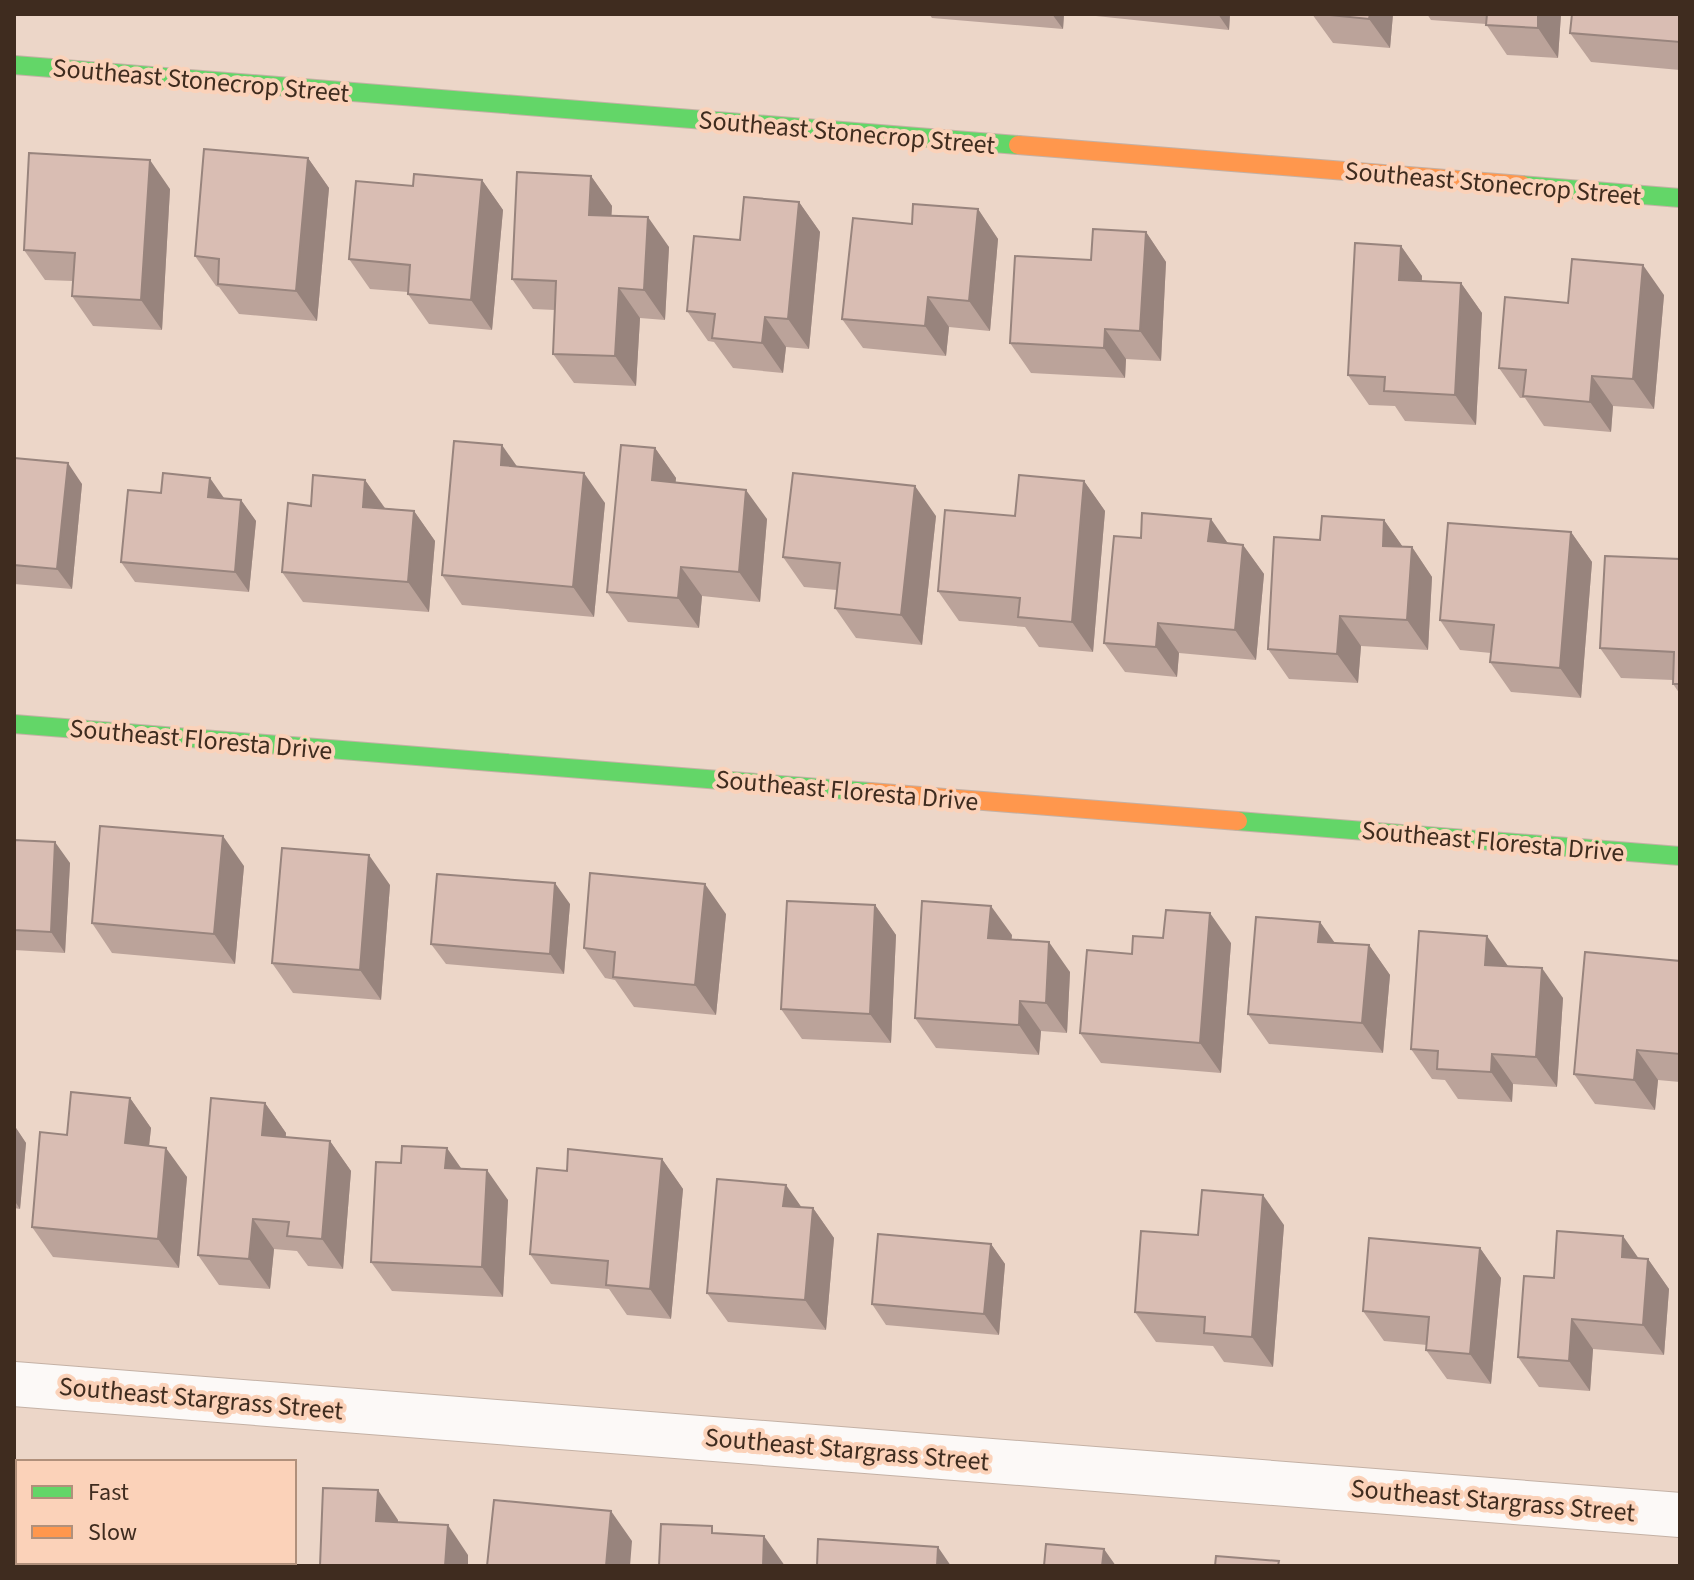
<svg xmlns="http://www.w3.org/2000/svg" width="1694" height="1580" font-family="'Source Sans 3',sans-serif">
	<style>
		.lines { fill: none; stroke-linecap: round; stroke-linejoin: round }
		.street-casing { stroke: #c4b1a5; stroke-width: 46 }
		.fast-casing { stroke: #c4b1a5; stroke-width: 20 }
		.slow-casing { stroke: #c4b1a5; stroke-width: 20 }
		.street { stroke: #fcf9f7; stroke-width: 44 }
		.fast { stroke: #63d668; stroke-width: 18 }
		.slow { stroke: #ff974d; stroke-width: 18 }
		.wall { fill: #bba39a }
		.shaded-wall { fill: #98847d }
		.building { fill: #d9bdb3; stroke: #98847d; stroke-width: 2 }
		.labels { text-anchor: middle; stroke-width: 8; stroke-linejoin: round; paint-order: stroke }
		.street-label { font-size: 26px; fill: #3f2c1f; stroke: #fbd2b9 }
	</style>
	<rect width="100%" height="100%" fill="#ecd6c8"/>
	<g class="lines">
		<defs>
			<path id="street" d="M14,1384L1680,1515"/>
			<path id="fast" d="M14,65L1018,145
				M1522,185L1680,198
				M14,724L870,792
				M1238,821L1680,856"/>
			<path id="slow" d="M1018,145L1522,185
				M870,792L1238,821"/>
		</defs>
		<use href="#street" class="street-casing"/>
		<use href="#fast" class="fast-casing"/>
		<use href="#slow" class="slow-casing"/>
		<use href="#street" class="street"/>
		<use href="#fast" class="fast"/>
		<use href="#slow" class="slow"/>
	</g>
	<path class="wall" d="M929,14H1064L1063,29L932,18Z
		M1094,14H1230L1229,30L1096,16Z
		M1312,14H1393L1390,48L1333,43Z
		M1427,14H1561L1558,58L1507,55L1486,24L1431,20Z
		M1680,14V70L1591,62L1570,33Z
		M308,158L329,188L317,321L239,314L219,287L216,286L195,256Z
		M591,176L612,206L611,216L669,247L665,320L640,318L636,386L574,383L553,354L555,310L533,309L512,279Z
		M482,180L503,210L492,330L429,324L408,294V292L370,289L349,259L413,186Z
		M170,189L162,330L93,326L72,296L73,281L45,280L24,250Z
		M799,202L820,232L809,349L786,347L783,373L733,368L714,342L708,341L687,311L740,240Z
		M978,209L998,239L990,331L949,327L946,356L863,348L842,319L912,224Z
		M1146,232L1166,262L1161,361L1126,359L1125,378L1031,373L1010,343L1091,260Z
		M1401,246L1422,276V281L1461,283L1482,313L1476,425L1405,421L1395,406L1369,405L1348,375Z
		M1664,295L1654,409L1613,406L1611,432L1544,426L1525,398H1520L1499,368L1568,303Z
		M655,448L676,478L675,483L767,519L760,602L702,596L699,628L628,622L607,592Z
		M14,458L82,484L72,589L14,584Z
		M517,467L605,503L594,617L462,605L442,575Z
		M365,480L385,508L414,511L435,541L429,612L303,602L282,572L311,506Z
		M1084,481L1105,511L1093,652L1039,647L1025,627L959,621L938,591L1015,516Z
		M224,499L241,500L256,521L249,592L135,582L121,562Z
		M936,516L922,645L856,638L835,608L837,590L804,587L783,557Z
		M1384,520L1402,546L1412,547L1432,577L1428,650L1361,646L1358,683L1289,679L1268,649L1320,540Z
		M1571,532L1592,562L1581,698L1511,692L1490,662L1491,653L1460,650L1440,620Z
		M1141,538L1243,545L1264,574L1256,660L1179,653L1177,677L1125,672L1104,643Z
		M1680,559V694L1673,684V680L1621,678L1600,648Z
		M14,840L70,863L65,953L14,950Z
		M244,866L235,964L112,953L92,923Z
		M390,885L381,1000L293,993L272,963Z
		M570,904L564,974L446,964L431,944Z
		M875,905L896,935L891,1043L802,1039L781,1009Z
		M726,914L716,1015L634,1007L615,980L605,978L584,948Z
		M1320,922L1335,943L1369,945L1390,975L1383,1053L1269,1044L1248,1014Z
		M1012,935L1011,939L1070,972L1067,1033L1041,1031L1039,1055L936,1048L915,1018Z
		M1231,943L1221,1073L1101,1063L1080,1033L1132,954Z
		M1680,961V1082L1658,1080L1655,1110L1595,1104L1574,1074Z
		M1508,966L1563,998L1557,1087L1513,1084L1512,1102L1458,1099L1445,1080L1432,1079L1411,1049Z
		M130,1098L151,1128L149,1146L187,1177L179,1268L53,1257L32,1227L67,1135Z
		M265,1103L286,1133V1137L330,1141L351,1171L343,1269L308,1266L297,1251L274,1249L270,1289L219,1285L198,1255Z
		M14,1125L26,1143L20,1209L14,1208Z
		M662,1159L683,1189L671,1319L627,1315L609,1289L551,1284L530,1254L567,1171Z
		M461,1169L508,1200L503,1297L392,1291L371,1262Z
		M813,1208L834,1238L826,1330L728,1322L707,1293Z
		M1284,1225L1273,1367L1224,1362L1213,1346L1156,1342L1135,1312L1198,1235Z
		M991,1244L1005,1264L999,1335L886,1325L872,1304Z
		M1480,1248L1501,1278L1491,1384L1447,1379L1426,1350L1427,1345L1384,1341L1363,1311Z
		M1639,1259H1648L1669,1289L1664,1355L1593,1349L1590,1391L1539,1387L1518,1357L1554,1278Z"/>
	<path class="shaded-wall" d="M1052,14H1064L1063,29Z
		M1218,14H1230L1229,30Z
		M1370,14H1393L1390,48L1369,19Z
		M1538,14H1561L1558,58L1538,28Z
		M308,158L329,188L317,321L296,291Z
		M150,160L170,189L162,330L141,300Z
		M591,176L612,206L610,244L589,215Z
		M482,180L503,210L492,330L471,300Z
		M799,202L820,232L809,349L788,319Z
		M978,209L998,239L990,331L969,301Z
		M648,217L669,247L665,320L644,290Z
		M1146,232L1166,262L1161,361L1140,331Z
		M1401,246L1422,276L1420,310L1399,280Z
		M1643,265L1664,295L1654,409L1633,379Z
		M1461,283L1482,313L1476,425L1455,395Z
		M619,288L640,318L636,386L615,356Z
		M928,297L949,327L946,356L925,326Z
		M765,317L786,347L783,373L762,343Z
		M1105,329L1126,359L1125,378L1104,348Z
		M1592,376L1613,406L1611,432L1590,402Z
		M502,445L523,475L501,465Z
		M655,448L676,478L673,510L652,480Z
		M68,463L82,484L72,589L57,569Z
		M584,473L605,503L594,617L573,587Z
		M210,478L224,498L208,497Z
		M365,480L386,510L363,507Z
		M1084,481L1105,511L1093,652L1072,622Z
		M915,486L936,516L922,645L901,615Z
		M746,490L767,519L760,602L739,572Z
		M241,500L256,521L249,592L235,572Z
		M414,511L435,541L429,612L408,582Z
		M1211,519L1232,549L1208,541Z
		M1384,520L1405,550L1383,546Z
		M1571,532L1592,562L1581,698L1560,668Z
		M1243,545L1264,574L1256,660L1235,630Z
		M1412,547L1432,577L1428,650L1407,620Z
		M681,567L702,596L699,628L678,598Z
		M1340,616L1361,646L1358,683L1337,654Z
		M1158,623L1179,653L1177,677L1156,647Z
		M223,836L244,866L235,964L214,934Z
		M55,842L70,863L65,953L51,932Z
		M369,855L390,885L381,1000L360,970Z
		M555,883L570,904L564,974L550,954Z
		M705,884L726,914L716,1015L695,985Z
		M875,905L896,935L891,1043L870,1014Z
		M991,906L1012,935L1009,968L988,938Z
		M1210,913L1231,943L1221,1073L1200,1043Z
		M1320,922L1341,952L1318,942Z
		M1487,936L1508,966L1485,965Z
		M1049,942L1070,972L1067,1033L1046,1003Z
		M1369,945L1390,975L1383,1053L1362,1023Z
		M1542,968L1563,998L1557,1087L1536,1057Z
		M1020,1001L1041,1031L1039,1055L1019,1025Z
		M1637,1050L1658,1080L1655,1110L1634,1080Z
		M1492,1054L1513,1084L1512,1102L1491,1072Z
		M130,1098L151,1128L146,1173L125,1143Z
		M265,1103L286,1133L283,1165L262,1135Z
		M14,1125L26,1143L20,1209L14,1200Z
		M330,1141L351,1171L343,1269L322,1239Z
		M166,1148L187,1177L179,1268L158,1239Z
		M447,1148L468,1178L445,1168Z
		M662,1159L683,1189L671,1319L650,1289Z
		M487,1170L508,1200L503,1297L482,1267Z
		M786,1185L807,1215L783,1206Z
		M1263,1195L1284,1225L1273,1367L1252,1337Z
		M813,1208L834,1238L826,1330L805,1300Z
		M253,1219L274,1249L270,1289L249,1259Z
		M1623,1236L1644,1266L1622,1257Z
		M991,1244L1005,1264L999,1335L984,1314Z
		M1480,1248L1501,1278L1491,1384L1470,1354Z
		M1648,1259L1669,1289L1664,1355L1643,1325Z
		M1572,1319L1593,1349L1590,1391L1569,1361Z
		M378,1490L398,1520L397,1551L376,1521Z
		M611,1511L632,1541L630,1566H606Z
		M448,1525L468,1555V1566H445Z
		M764,1536L785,1566H763Z
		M938,1547L951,1566H937Z
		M1104,1549L1116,1566H1102Z
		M189,1562H213V1566H189Z"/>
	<path class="building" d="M1320,14H1370L1369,19Z
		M1487,14H1538V28L1486,25Z
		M1572,14H1680V42L1570,33Z
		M204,149L308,158L296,291L218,284L219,259L195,256Z
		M29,153L150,160L141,300L72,296L75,253L24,250Z
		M517,172L591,176L589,215L648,217L644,290L619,288L615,356L553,354L556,281L512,279Z
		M414,174L482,180L471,300L408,294L410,265L349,259L356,181L413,186Z
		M744,197L799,202L788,319L765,317L762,343L712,338L715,314L687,311L694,236L740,240Z
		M913,204L978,209L969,301L928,297L925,326L842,319L853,218L912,224Z
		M1093,229L1146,232L1140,331L1105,329L1104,348L1010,343L1015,256L1091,260Z
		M1355,243L1401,246L1399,280L1461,283L1455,395L1384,391L1385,377L1348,375Z
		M1572,259L1643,265L1633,379L1592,376L1590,402L1523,396L1526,370L1499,368L1505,297L1568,303Z
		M454,441L502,445L501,465L584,473L573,587L442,575Z
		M621,445L655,448L652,480L746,490L739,572L681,567L678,598L607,592Z
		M14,458L68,463L57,569L14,565Z
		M163,473L210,478L208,497L241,500L235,572L121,562L128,490L161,493Z
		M793,473L915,486L901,615L835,608L840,563L783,557Z
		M313,475L365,480L363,507L414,511L408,582L282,572L288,503L311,506Z
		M1019,475L1084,481L1072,622L1018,617L1020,598L938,591L945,510L1015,516Z
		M1142,513L1211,519L1208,541L1243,545L1235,630L1158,623L1156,647L1104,643L1114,536L1141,538Z
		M1322,516L1384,520L1383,546L1412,547L1407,620L1340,616L1337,654L1268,649L1274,537L1320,540Z
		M1448,523L1571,532L1560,668L1490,662L1494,625L1440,620Z
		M1605,556L1680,559V684H1673L1674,652L1600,648Z
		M100,826L223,836L214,934L92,923Z
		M14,840L55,842L51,932L14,930Z
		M282,848L369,855L360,970L272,963Z
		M590,873L705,884L695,985L613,977L615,952L584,948Z
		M437,874L555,883L550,954L431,944Z
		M787,901L875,905L870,1014L781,1009Z
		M922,901L991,906L988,938L1049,942L1046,1003L1020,1001L1019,1025L915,1018Z
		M1166,910L1210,913L1200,1043L1080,1033L1087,950L1132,954L1133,936L1163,938Z
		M1256,917L1320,922L1318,942L1369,945L1362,1023L1248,1014Z
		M1419,931L1487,936L1485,965L1542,968L1536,1057L1492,1054L1491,1072L1437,1069L1438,1051L1411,1049Z
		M1585,952L1680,961V1054L1637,1050L1634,1080L1574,1074Z
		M71,1092L130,1098L125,1143L166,1148L158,1239L32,1227L40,1132L67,1135Z
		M211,1098L265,1103L262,1135L330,1141L322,1239L287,1236L289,1222L253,1219L249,1259L198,1255Z
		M402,1146L447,1148L445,1168L487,1170L482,1267L371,1262L376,1162L401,1163Z
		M568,1149L662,1159L650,1289L606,1285L608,1261L530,1254L537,1168L567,1171Z
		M717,1179L786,1185L783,1206L813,1208L805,1300L707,1293Z
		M1202,1190L1263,1195L1252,1337L1204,1333L1205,1317L1135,1312L1141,1231L1198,1235Z
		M1557,1231L1623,1236L1622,1257L1648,1259L1643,1325L1572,1319L1569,1361L1518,1357L1524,1276L1554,1278Z
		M878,1234L991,1244L984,1314L872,1304Z
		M1369,1238L1480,1248L1470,1354L1426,1350L1429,1317L1363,1311Z
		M323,1488L378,1490L376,1521L448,1525L445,1566H320Z
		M494,1500L611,1511L606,1566H487Z
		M661,1524L712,1526V1533L764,1536L763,1566H659Z
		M818,1539L938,1547L937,1566H817Z
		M1046,1544L1104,1549L1102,1566H1044Z
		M1216,1556L1279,1561L1278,1566H1215Z
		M73,1562H189V1566H72Z"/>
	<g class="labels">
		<g class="street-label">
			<text transform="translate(201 80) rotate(5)" y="9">Southeast Stonecrop Street</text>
			<text transform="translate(847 132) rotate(5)" y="9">Southeast Stonecrop Street</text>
			<text transform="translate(1493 183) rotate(5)" y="9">Southeast Stonecrop Street</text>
			<text transform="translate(201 739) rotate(5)" y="9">Southeast Floresta Drive</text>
			<text transform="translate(847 790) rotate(5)" y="9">Southeast Floresta Drive</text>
			<text transform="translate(1493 841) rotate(5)" y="9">Southeast Floresta Drive</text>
			<text transform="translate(201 1398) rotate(5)" y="9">Southeast Stargrass Street</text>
			<text transform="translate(847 1449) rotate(5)" y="9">Southeast Stargrass Street</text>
			<text transform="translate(1493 1500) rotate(5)" y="9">Southeast Stargrass Street</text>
		</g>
	</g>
	<rect width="1694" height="1580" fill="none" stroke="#3f2c1f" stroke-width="32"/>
	<rect x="16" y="1460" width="280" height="104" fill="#fbd2b9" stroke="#b0907b" stroke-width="2"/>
	<rect x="32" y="1486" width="40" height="12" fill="#63d668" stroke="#b0907b" stroke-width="2"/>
	<text x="88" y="1500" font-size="24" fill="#3f2c1f">Fast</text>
	<rect x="32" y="1526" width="40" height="12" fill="#ff974d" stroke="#b0907b" stroke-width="2"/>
	<text x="88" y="1540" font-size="24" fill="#3f2c1f">Slow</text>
</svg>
